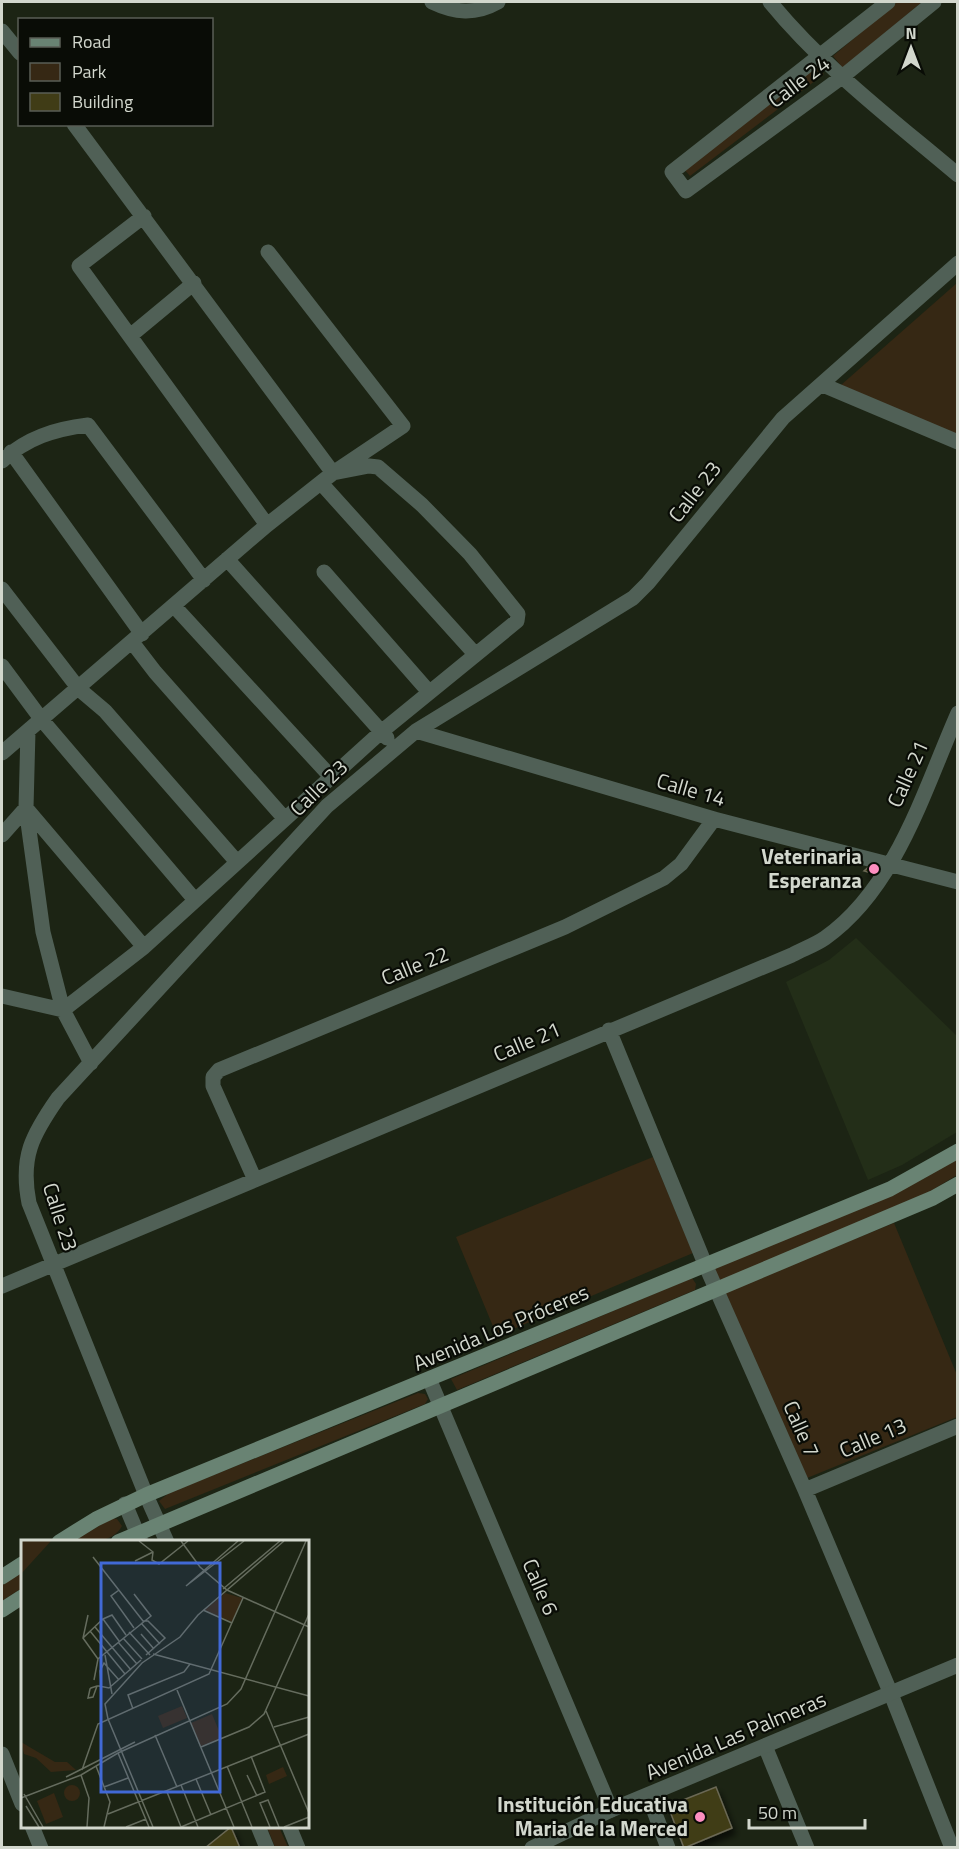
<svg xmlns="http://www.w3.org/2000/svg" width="959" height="1849" font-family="'Titillium Web',sans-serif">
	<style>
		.built { fill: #232e18 }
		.green { fill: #362814 }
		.building { fill: #403c16; stroke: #6a6854; stroke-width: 1.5; filter: url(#shadow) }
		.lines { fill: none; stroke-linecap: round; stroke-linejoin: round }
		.minor { stroke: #506056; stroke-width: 15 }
		.tertiary { stroke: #506056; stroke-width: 15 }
		.secondary { stroke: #698373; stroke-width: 15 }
		.poi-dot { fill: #fd8ec0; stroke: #090c06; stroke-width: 2 }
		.labels { text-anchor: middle; stroke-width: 4.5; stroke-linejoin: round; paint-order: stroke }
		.street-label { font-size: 21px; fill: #d2d7cd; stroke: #090c06 }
		.poi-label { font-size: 21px; font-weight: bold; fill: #d2d7cd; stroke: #090c06; text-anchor: end }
		.inset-road { fill: none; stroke: #656c5e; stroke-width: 1.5 }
		.view { fill: #4169d6; fill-opacity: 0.15; stroke: #4169d6; stroke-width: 3 }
		.inset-edge { fill: none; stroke: #d2d7cd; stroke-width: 3 }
	</style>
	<defs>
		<filter id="shadow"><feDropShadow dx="3.5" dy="6" stdDeviation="3" flood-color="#0009"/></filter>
	</defs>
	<rect width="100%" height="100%" fill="#1c2414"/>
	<path class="built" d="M856,938L958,1037L957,1132L902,1165L868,1180L786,982L829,960Z"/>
	<path class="green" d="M897,2H922L843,68L833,56Z
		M816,67L824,74L690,176L683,168Z
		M957,283V435L841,385Z
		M653,1157L693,1253L497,1336L456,1237Z
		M957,1158V1175L929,1192L722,1280L718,1279L714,1271L716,1265L923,1179Z
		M894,1223L957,1375V1417L807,1478L724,1292Z
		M692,1278L696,1284L695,1290L457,1390L451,1379Z
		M418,1393L425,1394L428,1399L425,1404L165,1509L159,1501L169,1493Z
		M112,1518L117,1519L122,1526C112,1544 90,1541 72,1542Z
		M22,1571V1588L2,1601V1584Z
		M267,1827H279L288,1847H275Z"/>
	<path class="building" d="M871,865L884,867L875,874L864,871Z
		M716,1787L732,1828L684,1848L668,1806Z
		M231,1827L240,1848H205Z"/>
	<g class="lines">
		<path class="minor" d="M432,2C455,13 475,15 498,2
			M770,2C824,68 893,120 958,175
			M888,2L672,172L686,191L842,77L934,2
			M2,31L20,53
			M144,216L79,266L267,525
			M130,336L194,283
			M823,385L958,442
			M11,452L142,634
			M2,461C26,438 55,429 88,425L204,580
			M321,483L475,654
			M227,559L387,738
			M324,572L429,692
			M2,589L79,689L105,711L237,862
			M174,606L331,777
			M132,642L155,672L285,819
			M2,666L42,720L195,900
			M28,731L26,808L43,932L63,1010L91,1063
			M416,731L714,819L958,882
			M2,753L267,525L333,473L403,426L268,252
			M2,835L26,808L144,947
			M2,996L63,1010L144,947L381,732L517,621L518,614L470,554L422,505L378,467L369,466L333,473L74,124
			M609,1030L705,1264L805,1490L891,1694L952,1848
			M255,1180L213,1086V1077L219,1070L565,927L664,878L681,864L714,819
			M2,1286L792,955C803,949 815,945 825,938C896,888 924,790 958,713
			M430,1381L611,1810
			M805,1490L958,1426
			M146,1495L29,1203C20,1157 32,1135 58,1098L327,806L416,731L633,598L648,583L783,418L958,263
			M765,1746L807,1848
			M2,1754L22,1804
			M648,1795L668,1848
			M32,1826L41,1848"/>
		<path class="tertiary" d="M146,1495L167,1542
			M125,1504L141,1542
			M258,1826L267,1848
			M289,1826L298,1848
			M532,1848L611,1810L958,1665"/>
		<path class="secondary" d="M59,1542L96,1519L146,1495L890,1189L958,1151
			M118,1542L933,1198L958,1184
			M2,1577L22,1564
			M2,1610L22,1597"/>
	</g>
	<g class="poi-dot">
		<circle cx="874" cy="869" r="6"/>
		<circle cx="700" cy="1817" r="6"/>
	</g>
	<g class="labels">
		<g class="street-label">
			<text transform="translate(799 82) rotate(-37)" y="7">Calle 24</text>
			<text transform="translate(695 492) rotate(-52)" y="7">Calle 23</text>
			<text transform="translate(908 774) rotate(-66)" y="7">Calle 21</text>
			<text transform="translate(319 788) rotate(-44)" y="7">Calle 23</text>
			<text transform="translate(691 790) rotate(16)" y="7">Calle 14</text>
			<text transform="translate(415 966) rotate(-22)" y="7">Calle 22</text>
			<text transform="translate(527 1042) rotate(-23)" y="7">Calle 21</text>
			<text transform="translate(60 1217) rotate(72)" y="7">Calle 23</text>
			<text transform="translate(501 1328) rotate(-23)" y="7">Avenida Los Próceres</text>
			<text transform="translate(801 1429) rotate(66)" y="7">Calle 7</text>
			<text transform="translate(873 1438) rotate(-23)" y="7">Calle 13</text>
			<text transform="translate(540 1587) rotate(67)" y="7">Calle 6</text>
			<text transform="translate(736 1736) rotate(-23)" y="7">Avenida Las Palmeras</text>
		</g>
		<g class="poi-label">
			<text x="862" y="864">Veterinaria<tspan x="862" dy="24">Esperanza</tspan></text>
			<text x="688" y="1812">Institución Educativa<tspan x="688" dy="24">Maria de la Merced</tspan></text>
		</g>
	</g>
	<g transform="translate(21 1540)">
		<rect width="288" height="288" fill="#1c2414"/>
		<path d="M0,1H30L0,34ZM204,53L221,58L211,82L184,70ZM161,166L166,178L142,188L137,176ZM191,174L201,198L180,206L170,183ZM0,202L34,222H46L55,230L30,232L15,218L3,214ZM262,227L266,236L248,244L245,235ZM43 253a8 8 0 1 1 16 0a8 8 0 1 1-16 0ZM33,253L42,277L25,284L16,261Z" fill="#362814"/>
		<path class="inset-road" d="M118,1L132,12L131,20L138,24L167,1M160,1L179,27L206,50L288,87M217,1L165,46L223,1M72,17L122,81H127L144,98L125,115M114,21L132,12M202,49L259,1M98,50L90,56L113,88M182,70L211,83M67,75L62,98L77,119M82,79L98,101M120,83L139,104M74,87L110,130M69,91L104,134M108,92L129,115M120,94L133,109M62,98L82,79L91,75L105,95M102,98L121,119M97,102L116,124M132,114L288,156M84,115L91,154M73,140L77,119L130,76L113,54M76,146L72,157L67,158L69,149L70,148L76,146H78L88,148L120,120M80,146L79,131L83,123L98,140M156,150L213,287M112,169L107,155L163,132L169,124M245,171L288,273M253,187L288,177M134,195L156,247M180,207L228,187L243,174L288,74M97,213L128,287M75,226L89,262L83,287M206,226L231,287M61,230L77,184L188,134L222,58M60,235L68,258L66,287M226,235L236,256M45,237L114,202M175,239L190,275M160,245L177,287M83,247L107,238M146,252L160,287M3,254L22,287M0,258L60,235L97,213L206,164L220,149L285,1M5,266L18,287M87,274L288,194M105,287L125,279M132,287L87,179L84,164L121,123L159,97L177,75L263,1M160,287L244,252L230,216M249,287L239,263L247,260L258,287M263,287L288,277"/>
		<path class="view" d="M80,23H199V252H80Z"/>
		<rect width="288" height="288" class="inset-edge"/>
	</g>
	<rect width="959" height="1849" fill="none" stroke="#d2d7cd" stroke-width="6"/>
	<rect x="18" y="18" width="195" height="108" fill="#090c06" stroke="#595d56" stroke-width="1.5"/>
	<rect x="30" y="38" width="30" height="9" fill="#698373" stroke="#595d56" stroke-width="1.5"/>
	<text x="72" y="48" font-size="18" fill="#d2d7cd">Road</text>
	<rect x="30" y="63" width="30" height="18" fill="#362814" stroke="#595d56" stroke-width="1.5"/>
	<text x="72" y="78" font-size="18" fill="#d2d7cd">Park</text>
	<rect x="30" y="93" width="30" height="18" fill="#403c16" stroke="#595d56" stroke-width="1.5"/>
	<text x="72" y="108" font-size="18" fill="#d2d7cd">Building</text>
	<g transform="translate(911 48)" stroke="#090c06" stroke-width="4.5" paint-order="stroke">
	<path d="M0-4.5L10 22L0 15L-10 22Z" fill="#d2d7cd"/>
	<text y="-9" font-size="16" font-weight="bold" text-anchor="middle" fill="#d2d7cd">N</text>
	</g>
	<path d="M749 1819v9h116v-9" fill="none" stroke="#d2d7cd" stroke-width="3"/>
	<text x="758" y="1819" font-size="18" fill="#d2d7cd" stroke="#090c06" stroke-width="4.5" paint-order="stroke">50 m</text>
</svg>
